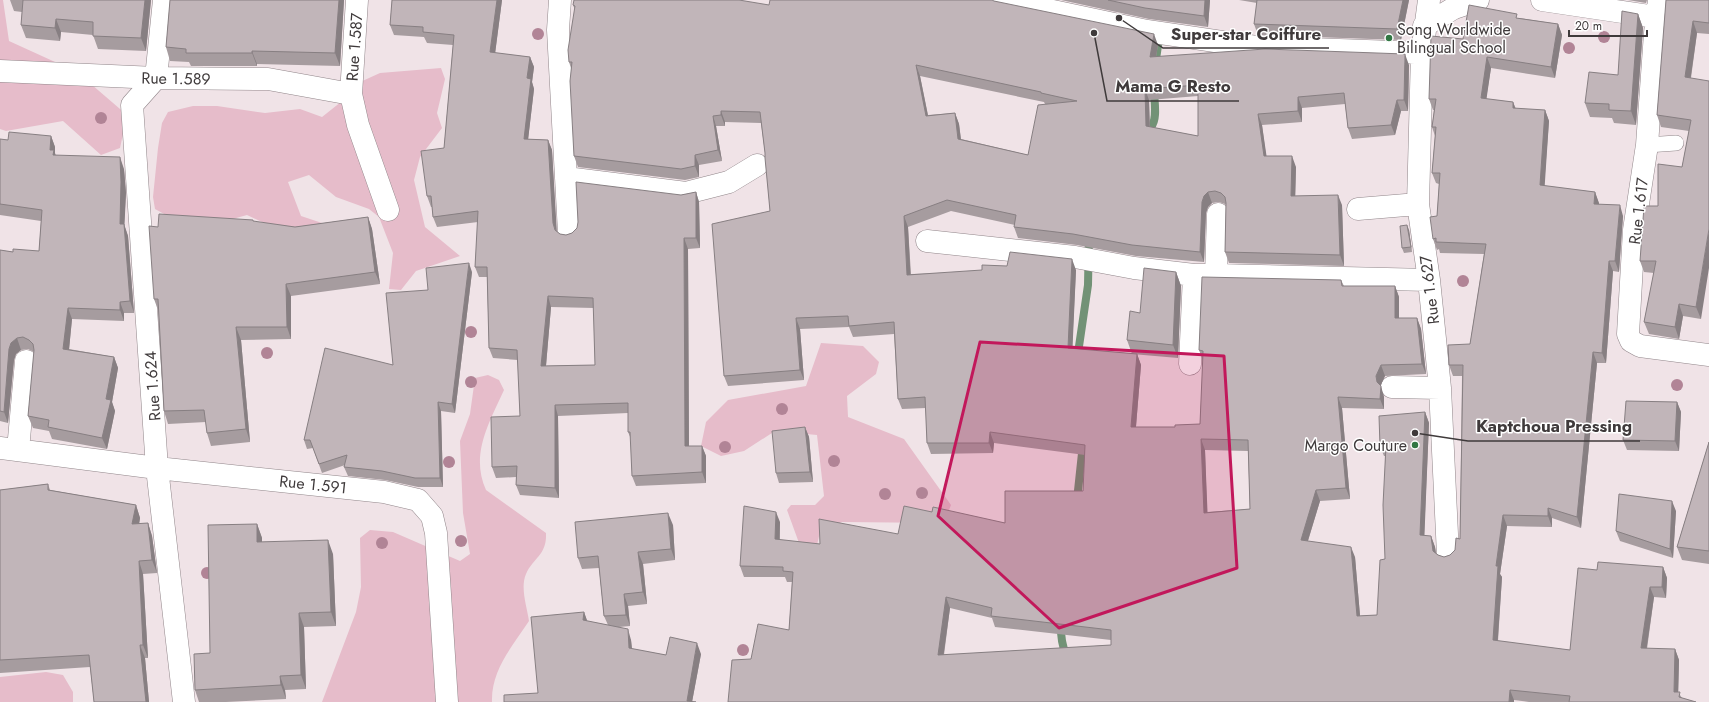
<svg xmlns="http://www.w3.org/2000/svg" width="1709" height="702" font-family="Jost,sans-serif">
	<style>
		.green { fill: #e6bcca }
		.lines { fill: none; stroke-linecap: round; stroke-linejoin: round }
		.stream { stroke: #729276; stroke-width: 8 }
		.service-casing { stroke: #91868a; stroke-width: 16 }
		.minor-casing { stroke: #91868a; stroke-width: 23 }
		.service { stroke: #fff; stroke-width: 15 }
		.minor { stroke: #fff; stroke-width: 22 }
		.tree { fill: #b18496 }
		.wall { fill: #a69c9f; fill-rule: evenodd }
		.shaded-wall { fill: #877f82 }
		.building { fill: #c1b5b9; stroke: #877f82; fill-rule: evenodd }
		.marked { fill: #c2185b; fill-opacity: 0.2; stroke: #c2185b; stroke-width: 3; stroke-linejoin: round }
		.poi-dot { fill: #317743; stroke: #fff; stroke-width: 1.5 }
		.labels { text-anchor: middle; stroke-width: 3; stroke-linejoin: round; paint-order: stroke }
		.poi-label { font-size: 16px; fill: #3f3a3b; stroke: #fff; text-anchor: start }
		.street-label { font-size: 16px; fill: #3f3a3b; stroke: #fff }
		.leader { fill: none; stroke: #3f3a3b; stroke-width: 1.5 }
		.callout-dot { fill: #3f3a3b; stroke: #fff; stroke-width: 1.5 }
		.callout-label { font-size: 17px; text-anchor: middle; font-weight: bold; fill: #3f3a3b; stroke: #fff; stroke-width: 3; stroke-linejoin: round; paint-order: stroke }
	</style>
	<rect width="100%" height="100%" fill="#f0e3e7"/>
	<path class="green" d="M0,0H3L9,41L77,72L127,115L120,148L101,155L63,121L6,131L0,129Z
		M441,68L445,79L437,113L442,128L420,157L414,180L425,227L460,256L416,271L401,290L389,289L393,253L379,217L369,209L336,197L309,175L288,182L301,216L325,224L279,230L247,215L211,225L166,215L155,209L153,197L158,148L162,123L168,112L193,106H217L265,113L300,109L322,117L351,94L358,83L380,73Z
		M821,343L863,346L879,362L876,374L847,396L848,417L904,439L951,505L944,523L842,522L820,532L817,545L799,543L787,510L791,505H815L824,496L817,435L775,431L744,451L721,456L701,446L706,422L728,400L806,386Z
		M488,375L499,380L504,390C489,423 470,455 486,490L546,533C547,555 534,557 526,574C520,588 527,607 529,621C512,647 491,670 492,702H322L356,612L361,587L360,538L370,530L393,532L460,561L470,554L463,513L460,441L470,414L475,378Z
		M46,672L63,675L73,692V702H0V677Z"/>
	<g class="lines">
		<path class="stream" d="M1155,37L1159,39L1155,66
			M1139,128L1151,127C1158,119 1154,100 1154,90
			M1077,360L1088,285L1089,236
			M1077,500L1083,444
			M1060,624L1062,641L1066,658"/>
		<defs>
			<path id="service" d="M1647,145L1676,143"/>
			<path id="minor" d="M164,0L156,78L132,105L157,468L184,702
				M357,0L351,94L358,125L388,210
				M560,0L558,30L569,233
				M1001,0L1147,31L1256,47L1422,53
				M1429,0L1422,53L1418,204L1429,280L1440,388L1448,555
				M1542,0L1656,17
				M1659,0L1655,33L1647,145L1634,230L1628,334L1631,341L1640,346L1709,355
				M1424,26L1454,8L1478,0
				M0,71L156,78L268,79L351,94
				M566,178L686,193L729,182L757,165
				M1358,209L1418,204
				M927,241L1075,257L1134,268L1194,275H1216L1218,214
				M1216,275L1429,280
				M1190,364L1194,275
				M1392,387L1440,388
				M0,448L157,468L384,492L418,500L432,516L436,533L447,702
				M18,450L26,361"/>
		</defs>
		<use href="#service" class="service-casing"/>
		<use href="#minor" class="minor-casing"/>
		<use href="#service" class="service"/>
		<use href="#minor" class="minor"/>
	</g>
	<g class="tree">
		<circle cx="538" cy="34" r="6"/>
		<circle cx="1604" cy="37" r="6"/>
		<circle cx="1569" cy="48" r="6"/>
		<circle cx="101" cy="118" r="6"/>
		<circle cx="1463" cy="281" r="6"/>
		<circle cx="471" cy="332" r="6"/>
		<circle cx="267" cy="353" r="6"/>
		<circle cx="471" cy="382" r="6"/>
		<circle cx="1677" cy="385" r="6"/>
		<circle cx="782" cy="409" r="6"/>
		<circle cx="725" cy="447" r="6"/>
		<circle cx="834" cy="461" r="6"/>
		<circle cx="449" cy="462" r="6"/>
		<circle cx="922" cy="493" r="6"/>
		<circle cx="885" cy="494" r="6"/>
		<circle cx="461" cy="541" r="6"/>
		<circle cx="382" cy="543" r="6"/>
		<circle cx="207" cy="573" r="6"/>
		<circle cx="743" cy="650" r="6"/>
	</g>
	<path class="wall" d="M10,0H151L146,51L98,49L93,35L61,32L60,41L26,38L21,25L22,12L14,11Z
		M170,0H344L340,66L257,64V66H191L189,62L170,61L166,47Z
		M392,0H502L495,53L530,57L534,67L532,82L534,89L528,139L548,140L552,150L556,231L560,234L566,235L681,195L696,192L699,202L700,248L688,249L689,446H702L706,456V483L636,486L632,476L631,439L628,432V413L558,416L559,498L520,495L516,485V477L496,478L492,467L520,416L518,360L493,358L489,348L487,277H479L475,267L478,222L437,227L433,217L432,207H431L427,196L444,148L453,45L427,43L424,37L394,35L390,25ZM551,307L594,308L595,365L546,366Z
		M1061,0H1210L1208,27L1149,19Z
		M1239,0H1409L1401,40L1258,35L1254,24L1257,3Z
		M1628,0H1647L1646,3Z
		M1666,0H1709V34L1697,33L1691,78L1701,319L1683,316L1679,339L1649,334L1644,322L1654,273L1644,272L1640,261L1658,206L1682,167L1689,131L1661,127L1657,115Z
		M994,1L1158,45L1156,57L1409,65L1408,111H1401L1395,135L1352,139L1348,128L1345,104L1302,108V122L1262,125L1266,156L1296,167L1295,196L1342,205L1344,266L1229,263L1225,252L1226,205L1225,204L1219,202L1212,203L1208,207L1206,213L1204,262L1136,256L1077,245L1018,238L1014,227L1015,225L951,211L908,227L911,274L1076,270L1072,348L1137,354L1141,365L1136,427H1175L1200,424L1203,361L1199,350L1341,280L1344,286H1395L1399,297V318H1417L1421,329L1426,374L1385,376L1380,386L1384,397V409L1342,408L1350,499L1320,501L1308,541L1355,557L1360,616L1377,615L1385,559V456H1384L1380,446L1425,412L1429,423L1424,536H1431L1435,547L1436,553L1438,555L1444,557L1450,555L1455,550L1460,539L1462,376H1453L1449,365L1470,344L1484,254L1440,253L1439,249L1437,250L1433,239L1437,216L1439,184L1436,183L1432,173L1435,136L1432,127L1434,110H1433L1429,99L1463,39L1519,18L1558,24L1562,35L1555,78L1491,68L1486,99L1513,102L1516,109L1545,110L1549,121L1544,186L1595,192L1599,204L1623,216L1619,272L1613,271L1606,363H1597L1581,528L1552,518V527L1507,526L1500,574L1502,577L1498,641L1570,650L1597,570L1663,567L1667,578L1666,598L1654,597L1647,649H1675L1679,660L1678,692L1682,698L1696,702H1529L1514,700L751,659L789,630L792,582H787L785,577H744L740,566L780,522V540L820,544L898,534L932,512L1005,523L1083,491L1085,455L994,443L993,453L931,454L927,443L926,408L902,409L898,399L894,334L853,337L849,327L800,329L804,380L728,386L724,376L770,211L765,153L761,123L725,122V126H716L722,161L699,165V177L685,180L578,167L574,156L571,68L569,62L575,10L573,5H769ZM920,76L1044,102L1045,104H1046L1028,155L961,139L959,124L955,113L928,115ZM1198,96V136L1150,127L1149,100ZM1205,450L1248,451L1250,509L1207,512ZM950,608L992,618L995,627L1111,640V645L944,655Z
		M1638,14L1643,28L1636,125L1614,123L1612,118L1590,117L1585,103L1618,75Z
		M51,136L55,147V155L124,169L126,193L124,224L128,236L134,313H124V321L72,319L69,349L114,357L118,368L112,402L115,411L107,449L52,439L49,431L33,428L28,416L34,352L28,349L21,350L16,354L14,360L8,423L0,421V250L13,252L39,251L41,221L0,215V139L8,140Z
		M368,217L372,229L380,284L291,296V339L241,340L250,442L211,446L207,433L206,422L168,424L164,411L158,310L154,299L158,227L253,220V222L295,227Z
		M1409,230L1412,252L1404,253L1402,248Z
		M472,272L455,413L441,411L443,487H418L385,480L348,476L344,467L345,465L322,473L313,448L307,449L304,440L393,365L428,290Z
		M1176,272L1181,286L1178,358L1132,354L1127,340L1140,313Z
		M1677,402L1681,412L1679,451L1627,450L1623,440Z
		M805,427L809,437L813,482L779,483L776,473Z
		M1709,442V564L1682,560L1677,547Z
		M48,484L50,490L136,505L140,518L139,524L148,523L152,536L157,573L143,574L148,658H145L149,702H94L90,667L0,673V490Z
		M1676,511L1673,558L1620,541L1616,531Z
		M257,524L262,538V542L333,554L336,626L304,627L306,689L285,690L286,699L226,702H199L195,690L210,653Z
		M673,525L675,560L643,564L647,604L628,606L630,626L619,627L631,640L632,649L666,655L701,654L692,702L538,693L584,612L587,621L608,625L604,616L599,568L582,569L578,558Z"/>
	<path class="shaded-wall" d="M145,0H151L146,51L141,38Z
		M339,0H344L340,66L335,53Z
		M497,0H502L494,62L490,52Z
		M1205,0H1210L1208,27L1204,16Z
		M1403,0H1409L1401,40L1397,29Z
		M1638,14L1643,28L1636,125L1631,111Z
		M56,19L61,32L60,41L55,28Z
		M1693,21L1697,33L1689,89L1685,77Z
		M1558,24L1562,35L1555,78L1551,67Z
		M1154,34L1158,45L1154,68L1150,57Z
		M252,51L257,64V66L252,53Z
		M1405,54L1409,65L1408,111L1404,100Z
		M530,57L534,67L532,82L534,89L527,149L524,139L527,78Z
		M1487,57L1491,68L1485,109L1481,98Z
		M916,65L920,76L930,126L926,116Z
		M1145,89L1149,100L1150,137L1146,126Z
		M1298,97L1302,108V122L1298,111Z
		M1397,100L1401,111L1395,135L1391,125Z
		M1513,102L1517,113L1513,108Z
		M1545,110L1549,121L1544,196L1540,185Z
		M721,111L725,122V126L721,115Z
		M955,113L959,124L962,149L958,139Z
		M1258,114L1262,125L1268,166L1264,156Z
		M713,116L716,126L722,161L718,150Z
		M51,136L55,147V153L58,162L50,150Z
		M548,140L552,150L557,234L553,223Z
		M695,155L699,165V177L695,166Z
		M1292,156L1296,167L1295,207L1291,196Z
		M120,157L124,169L126,193L124,235L120,224Z
		M696,192L699,202L700,248L696,238Z
		M1208,192L1212,203L1208,207L1206,213L1204,262L1200,252L1202,202L1204,196Z
		M1595,192L1599,203L1598,215L1594,204Z
		M1338,195L1342,205L1344,266L1340,255Z
		M1620,205L1623,216L1619,272L1615,261Z
		M904,216L908,227L911,285L907,275Z
		M368,217L372,229L380,284L375,272Z
		M124,224L128,236L134,313L130,301Z
		M1407,225L1409,230L1412,252L1411,247Z
		M1709,229V268L1701,319L1696,307Z
		M684,238L688,249L689,456L685,446Z
		M1072,259L1076,270L1072,359L1068,348Z
		M1609,261L1613,271L1606,363L1602,353Z
		M469,263L472,272L455,413L452,404Z
		M1176,272L1181,286L1178,358L1173,345Z
		M286,284L291,296V339L287,327Z
		M1395,286L1399,297V329L1395,318Z
		M548,296L551,307L545,377L541,366Z
		M120,302L124,313V321L120,310Z
		M1679,304L1683,316L1679,339L1675,327Z
		M68,308L72,319L68,360L63,349Z
		M796,318L800,329L804,380L800,370Z
		M1417,318L1421,329L1426,374L1422,364Z
		M236,327L241,340L250,442L246,429Z
		M17,338L21,350L16,354L14,360L8,423L4,412L9,349L11,343Z
		M1593,352L1597,363L1581,528L1577,517Z
		M1137,354L1141,365L1135,438L1131,427Z
		M114,357L118,368L112,402L115,411L107,449L102,438L106,399Z
		M1381,365L1385,376L1380,387L1381,386L1384,397V409L1380,399L1376,376Z
		M1338,397L1342,408L1350,499L1346,488Z
		M438,402L441,411L443,487L440,478Z
		M1677,402L1681,412L1679,451L1675,441Z
		M555,405L558,416L559,498L555,488Z
		M1425,412L1429,423L1424,546L1420,535Z
		M805,427L809,437L813,482L810,472Z
		M990,432L994,443L993,453L989,443Z
		M1201,439L1205,450L1208,524L1204,513Z
		M702,446L706,456V483L702,472Z
		M1316,490L1320,501L1305,550L1301,540Z
		M1672,501L1676,511L1673,558L1670,549Z
		M136,505L140,518L137,537L132,524Z
		M1548,508L1552,518V527L1548,516Z
		M776,512L780,522L779,550L775,539Z
		M668,513L673,525L675,560L671,549Z
		M1503,515L1507,526L1500,574L1502,577L1497,651L1493,640L1496,566Z
		M148,523L152,536L157,573L152,560Z
		M257,524L262,538V556L257,542Z
		M1431,536L1435,547L1437,561L1433,551Z
		M328,540L333,554L336,626L331,612Z
		M1351,547L1355,557L1361,627L1357,616Z
		M638,552L643,564L647,604L643,592Z
		M139,561L143,574L148,658L143,645Z
		M1663,567L1667,578L1666,598L1662,587Z
		M1650,587L1654,597L1645,659L1641,648Z
		M624,594L628,606L630,626L626,615Z
		M946,597L950,608L942,666L938,655Z
		M584,612L588,623L583,620Z
		M299,613L304,627L306,689L301,675Z
		M628,629L631,640L633,659L629,648Z
		M697,643L701,654L692,702L687,701Z
		M140,645L145,658L149,702H146Z
		M1675,649L1679,660L1678,702L1674,692Z
		M280,676L285,690L286,699L281,685Z
		M1510,690L1514,700V702H1509Z"/>
	<path class="building" d="M23,0H145L141,38L93,36V22L56,19L55,28L21,25Z
		M170,0H339L335,53L252,51V53H186V49L166,47Z
		M392,0H497L490,52L530,57L527,78L531,79L524,139L548,140L553,223L555,230L560,234L566,235L572,233L577,228L578,222L576,182L681,195L696,192V238H684L685,446H702V472L632,476L630,432H628V403L555,405V488L516,485L517,466L492,467L491,417L520,416L517,350L489,348L487,267H475L478,211L433,217L431,196H427L421,151L444,148L454,35L423,32V27L390,25ZM548,296L593,298L595,365L541,366Z
		M574,0H739L769,5L770,0H992L994,1L1154,34L1150,57L1265,49L1405,54L1404,100H1397L1391,125L1348,128L1344,93L1298,97V111L1258,114L1264,156H1292L1291,196L1338,195L1340,255L1225,252L1226,203L1225,197L1221,193L1215,191L1208,192L1204,196L1202,202L1200,252L1132,245L1073,234L1014,227L1016,215L947,200L904,216L907,275L982,270V265L1007,266L1010,252L1072,259L1068,348L1137,354L1131,427H1175V425L1200,424L1203,352V351L1199,350L1202,277L1341,280L1342,286H1395V318H1417L1422,364L1381,365L1376,376L1377,382L1381,386L1380,399L1338,397L1346,488L1316,490L1301,540L1351,547L1357,616L1377,615L1380,560L1385,559L1383,505L1386,445L1380,446L1379,416L1425,412L1420,535L1431,536L1433,551L1438,555L1444,557L1450,555L1455,550L1456,538L1460,539L1463,365H1449L1448,345L1470,344L1486,244L1436,242V238L1433,239L1430,217L1437,216L1440,173H1432L1436,127H1432L1436,99H1429L1431,36L1463,39L1469,5L1517,14L1516,18L1558,24L1551,67L1487,57L1481,98L1513,102V108L1545,110L1540,185L1595,192L1594,204L1620,205L1615,261H1609L1602,353L1593,352L1577,517L1548,508V516L1503,515L1496,566H1498L1493,640L1570,650L1578,568L1597,570L1598,562L1663,567L1662,587H1650L1641,648L1675,649L1674,692H1680L1679,697L1696,702H1569L1570,696L1510,690L1509,702H728L732,660L751,659L758,624L789,630L793,572L783,571V567L740,566L744,506L776,512L775,539L820,544L819,519L898,534L904,506L932,512L933,507L1005,523V491H1083L1085,445L990,432L989,443H927L925,397L898,399L894,322L849,326L848,316L796,318L800,370L724,376L712,224L770,211L765,158V153L760,112L721,111V115L713,116L718,150L695,155V166L681,169L574,156L570,81L572,62H569L568,50L575,6L573,5ZM916,65L1041,92V93L1077,101L1038,105L1028,155L958,139L955,113L926,116ZM1198,85V136L1146,126L1145,89ZM1201,439L1248,440L1250,509L1204,513ZM946,597L992,608L991,616L1111,630V645L938,655Z
		M1108,0H1205L1204,16L1145,8Z
		M1257,0H1403L1397,29L1254,24Z
		M1666,0H1709V23L1693,21L1685,77L1709,81V229L1696,307L1679,304L1675,327L1644,322L1656,261H1640L1644,206H1658V164L1682,167L1691,120L1657,115Z
		M1622,11L1638,14L1631,111L1609,110V104L1585,103L1589,72L1618,75Z
		M9,132L51,136L50,150H54L53,155L120,157L121,182L120,224H124L130,301L120,302V310L68,308L63,349L114,357L106,399L111,400L102,438L48,427L49,420L28,416L34,350L33,344L29,340L23,337L17,338L11,343L9,349L4,412L0,411V250L13,252V249L39,251L42,210L0,204V139L8,140Z
		M159,214L253,220V221L295,227L368,217L375,272L286,284L287,327H236L246,429L207,433L204,410L164,411L158,299H154L149,226L158,227Z
		M1407,225L1411,247L1402,248L1400,226Z
		M469,263L452,404L438,402L440,478H415L382,471L344,467L347,455L319,464L310,440H304L325,348L393,365L386,293L428,290L426,268Z
		M1144,268L1176,272L1173,345L1127,340L1130,311L1140,313Z
		M1626,401L1677,402L1675,441L1623,440Z
		M805,427L810,472L776,473L772,431Z
		M1709,442V551L1677,547Z
		M48,484V490L136,505L132,524L148,523L152,560L139,561L143,645H140L146,702H94L89,655L0,660V490Z
		M1619,494L1672,501L1670,549L1616,531Z
		M668,513L671,549L638,552L643,592L624,594L626,615L604,616L598,556L578,558L575,522Z
		M257,524V542L328,540L331,612L299,613L301,675L280,676L281,685L195,690L194,654L210,653L208,525Z
		M584,612L583,620L628,629L629,648L666,655L670,637L697,643L687,701L696,702H504V695L538,693L531,617Z"/>
	<path class="marked" d="M980,342L1224,356L1237,568L1059,628L938,516Z"/>
	<g class="poi-dot">
		<circle cx="1389" cy="38" r="4"/>
		<circle cx="1415" cy="445" r="4"/>
	</g>
	<g class="labels">
		<g class="poi-label">
			<text x="1397" y="35">Song Worldwide<tspan x="1397" dy="18">Bilingual School</tspan></text>
			<text x="1407" y="451" text-anchor="end">Margo Couture</text>
		</g>
		<g class="street-label">
			<text transform="translate(354 47) rotate(-86)" y="6">Rue 1.587</text>
			<text transform="translate(176 78) rotate(1)" y="6">Rue 1.589</text>
			<text transform="translate(1638 211) rotate(-83)" y="6">Rue 1.617</text>
			<text transform="translate(1429 290) rotate(-97)" y="6">Rue 1.627</text>
			<text transform="translate(152 386) rotate(-94)" y="6">Rue 1.624</text>
			<text transform="translate(313 484) rotate(6)" y="6">Rue 1.591</text>
		</g>
	</g>
	<path class="leader" d="M1119 18L1163 48H1329M1094 33L1107 101H1239M1415 433L1468 441H1640"/>
	<g class="callout-dot">
		<circle cx="1119" cy="18" r="4"/>
		<circle cx="1094" cy="33" r="4"/>
		<circle cx="1415" cy="433" r="4"/>
	</g>
	<g class="callout-label">
		<text x="1246" y="40">Super-star Coiffure</text>
		<text x="1173" y="92">Mama G Resto</text>
		<text x="1554" y="432">Kaptchoua Pressing</text>
	</g>
	<path d="M1569 30v6h78v-6" fill="none" stroke="#3f3a3b" stroke-width="2"/>
	<text x="1575" y="30" font-size="12" fill="#3f3a3b" stroke="#ffffff" stroke-width="3" paint-order="stroke">20 m</text>
</svg>
